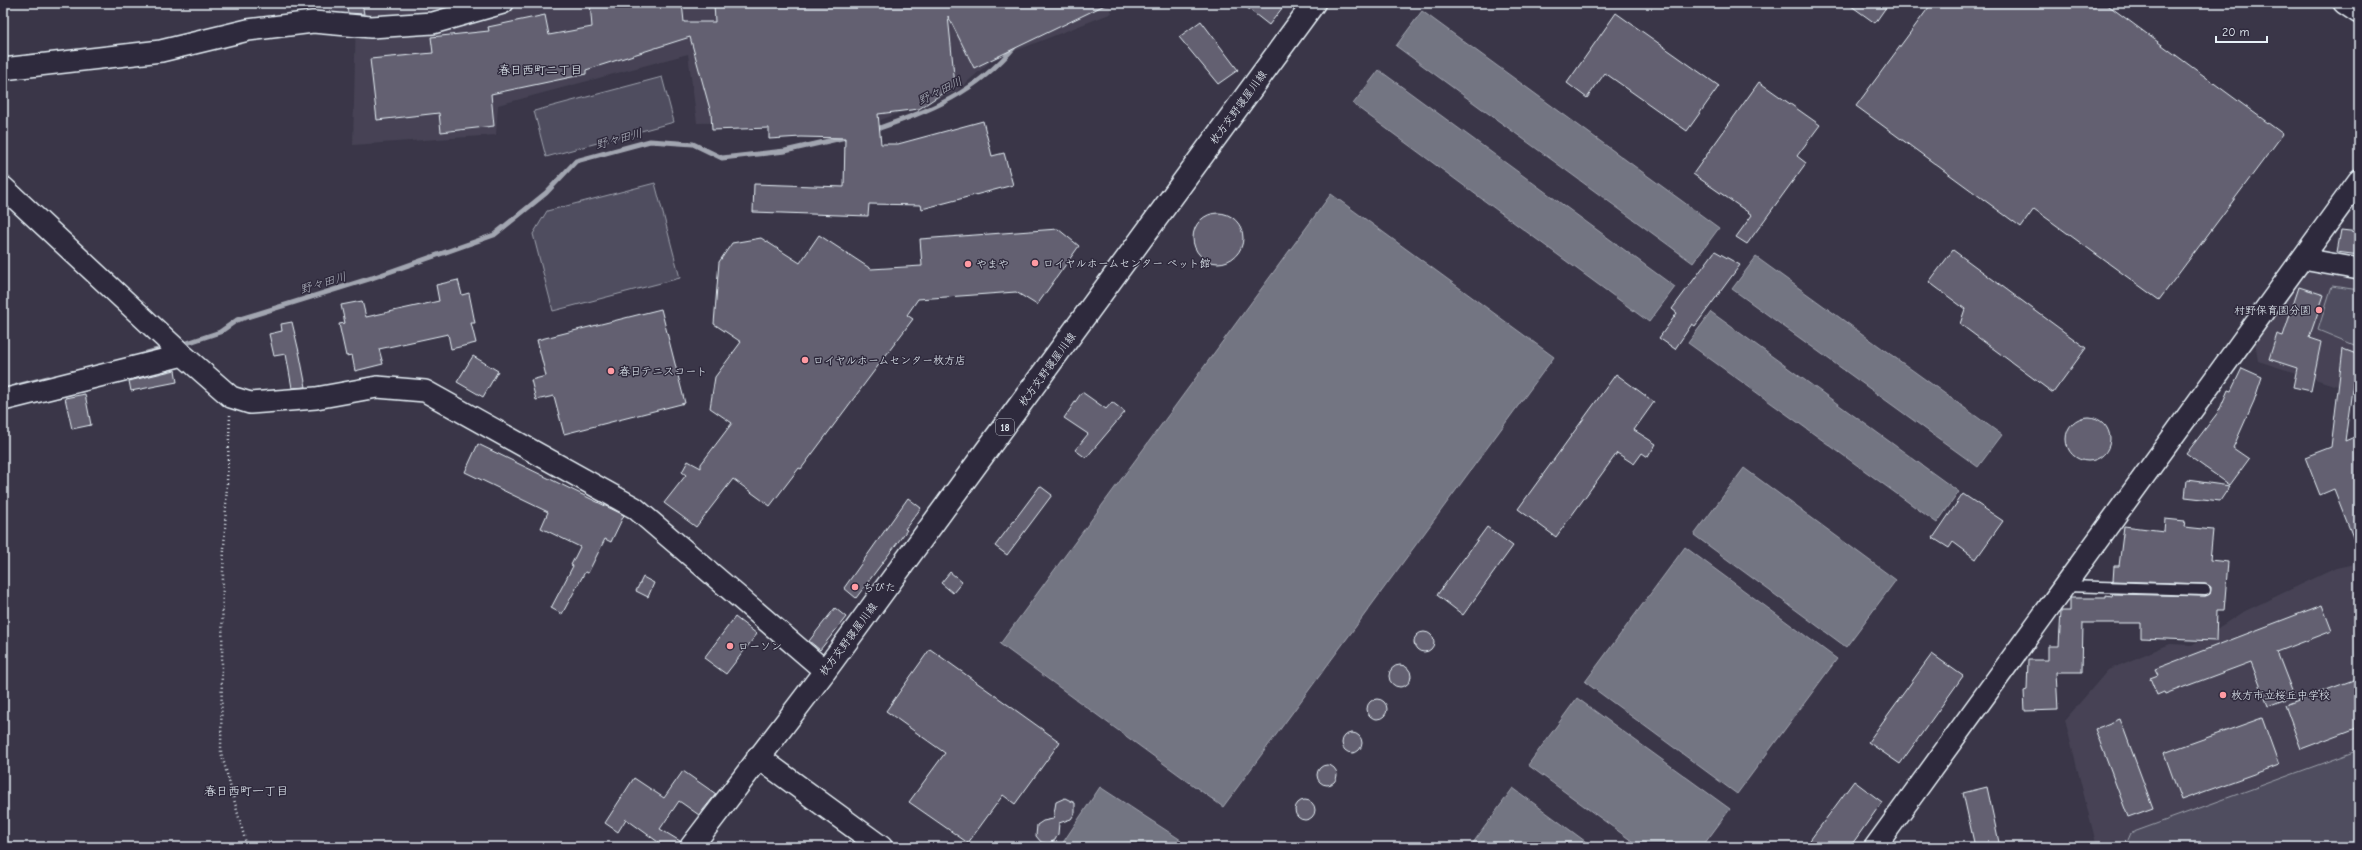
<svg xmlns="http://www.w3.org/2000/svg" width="2362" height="850" font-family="'Comic Neue','Klee One',sans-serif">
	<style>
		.built { fill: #464354 }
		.green { fill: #504e5f; stroke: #9ca0ac }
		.water { fill: #737482; stroke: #a2a6b1 }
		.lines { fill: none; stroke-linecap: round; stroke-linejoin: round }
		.stream { stroke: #a2a6b1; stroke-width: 5 }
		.building { fill: #636171; stroke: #e8f1f8 }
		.service-casing { stroke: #e8f1f8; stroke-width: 13 }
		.minor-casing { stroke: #e8f1f8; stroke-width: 24 }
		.tertiary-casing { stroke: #e8f1f8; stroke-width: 25 }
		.primary-casing { stroke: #e8f1f8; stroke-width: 25 }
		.path { stroke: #e8f1f8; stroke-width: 2.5; stroke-dasharray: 1 3; stroke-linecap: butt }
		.service { stroke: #2f2a3d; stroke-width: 10 }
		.minor { stroke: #2f2a3d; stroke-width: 21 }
		.tertiary { stroke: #2f2a3d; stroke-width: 22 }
		.primary { stroke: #2f2a3d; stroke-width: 22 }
		.poi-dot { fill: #ff9aa2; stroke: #2f2a3d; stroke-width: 1.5 }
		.labels { text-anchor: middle; stroke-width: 3; stroke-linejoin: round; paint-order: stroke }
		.shield { fill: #2f2a3d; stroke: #b0b5c0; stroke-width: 1 }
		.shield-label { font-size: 10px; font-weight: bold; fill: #e8f1f8 }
		.street-label { font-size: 11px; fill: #e8f1f8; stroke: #2f2a3d }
		.poi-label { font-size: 11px; fill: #e8f1f8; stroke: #2f2a3d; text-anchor: start }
		.neighbourhood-label { font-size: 12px; fill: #e8f1f8; stroke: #2f2a3d }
		.water-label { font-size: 12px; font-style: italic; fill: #aeb2bd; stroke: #2f2a3d }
	</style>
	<rect width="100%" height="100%" fill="#3a3648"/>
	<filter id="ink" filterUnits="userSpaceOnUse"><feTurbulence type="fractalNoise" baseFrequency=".025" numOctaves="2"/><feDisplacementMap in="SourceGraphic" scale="8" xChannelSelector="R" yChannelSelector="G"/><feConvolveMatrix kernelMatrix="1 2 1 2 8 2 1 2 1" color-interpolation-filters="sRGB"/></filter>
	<g filter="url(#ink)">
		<path class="built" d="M328,3H1108L1112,13L992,60L957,91L878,121L697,123L688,54L498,105L496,135L353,145L356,12L330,14Z
			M2305,272L2359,278V393L2258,361L2255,341Z
			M2359,563V847H2097L2065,720L2108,670L2170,644L2192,645L2241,613L2336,568Z"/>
		<path class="green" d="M662,77L674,122L546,157L534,111Z
			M655,183L680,278L553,311L533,234L547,211Z
			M2332,286L2359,290V347L2318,330Z
			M2359,750V847H2125L2131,833Z"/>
		<path class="water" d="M1422,11L1719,228L1693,263L1396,46Z
			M1379,70L1675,287L1649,322L1353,104Z
			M1331,194L1554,357L1223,807L1000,644Z
			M1756,257L2002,435L1978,467L1732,289Z
			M1711,312L1959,492L1937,523L1688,343Z
			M1744,468L1896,580L1846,647L1694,535Z
			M1685,547L1837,659L1737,794L1585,682Z
			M1577,698L1730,809L1702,847H1640L1528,765Z
			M1100,787L1181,840L1176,847H1060Z
			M1513,788L1593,847H1470Z"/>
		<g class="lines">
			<path class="stream" d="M874,130C931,110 975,94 1016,45
				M187,343L220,332L237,320L372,278L494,235L546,193L576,161L650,141L693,144L722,158L785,151L846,137
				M147,353L158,350
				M17,386L48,378"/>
		</g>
		<path class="building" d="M346,3H362L364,14L348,13Z
			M590,3H682L684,22H715L714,3H1109L974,68L948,16L955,85L919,109L878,114L881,144H898L983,121L992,156L1004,153L1013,185L922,209L921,205L869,204L868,216L753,212L754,184L844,187L845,138L801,137L769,139V128L712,130L711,113L690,37L586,70V74L491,94L494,126L441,132L439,113L377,120L370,59L433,53L431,37L489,31L488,27L545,15L549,35L592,27Z
			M1241,3H1286L1269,25Z
			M1847,3H1889L1875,23Z
			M1932,3H2105L2283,134L2159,300L2034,209L2021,227L1856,106Z
			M1616,13L1719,86L1687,131L1605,73L1587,98L1567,83Z
			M1201,21L1238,70L1218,84L1179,37Z
			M1759,82L1820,125L1797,156L1806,163L1747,244L1736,237L1752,215L1693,174Z
			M1193 238a25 25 0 1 1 50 0a25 25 0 1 1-50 0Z
			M1058,229L1079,246L1037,305L1016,292L918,299L907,315L913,319L801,469L799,468L770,506L733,479L696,527L664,503L686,475L682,472L688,461L701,468V464L732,423L710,408L715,377L741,342L714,324L719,262L732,243L761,238L800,263L819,235L871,269L922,266L920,239Z
			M2341,230L2359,232V255L2337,252Z
			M1953,250L2086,348L2053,393L1960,324L1965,309L1929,282Z
			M1715,251L1740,265L1695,326L1692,324L1675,349L1659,338L1677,313L1672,309Z
			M458,280L462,295L469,293L475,323H471L476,343L451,349L448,334L379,349L383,364L355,371L352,355L346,356L339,324L345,323L341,305L362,301L366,317L439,301L436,285Z
			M2299,287L2324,295L2309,338L2321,342L2311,391L2293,387L2297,368L2269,359L2277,334L2283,336Z
			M661,309L685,403L564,434L554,396L536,400L531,380L546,376L537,340Z
			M292,322L300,356L306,387L292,388L286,354L274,356L269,334L282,331L281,324Z
			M2343,349L2359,355V384L2353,382L2345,441L2359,435L2358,550L2334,489L2320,495L2305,457L2331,447Z
			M473,356L498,371L483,397L457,382Z
			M2242,368L2262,377L2254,401L2233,448L2249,459L2230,485L2186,454L2219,411L2228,390L2231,391Z
			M175,370L177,382L131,391L129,381Z
			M1616,374L1654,402L1634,430L1656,444L1648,457L1642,453L1634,464L1617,453L1556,537L1518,509Z
			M1082,392L1106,409L1112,402L1125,412L1086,458L1075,450L1088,434L1064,418Z
			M85,394L91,425L72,429L65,398Z
			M2066 439a22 22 0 1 1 44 0a22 22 0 1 1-44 0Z
			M478,444L624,515L611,542L605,539L588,573L585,572L562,614L551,608L573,566L571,565L580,547L541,528L548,512L465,472Z
			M2187,480L2230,486L2220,501L2185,497Z
			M1040,486L1052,495L1007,555L995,546Z
			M1963,494L2003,521L1976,559L1953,542L1949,548L1933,538Z
			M908,498L921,508L905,529L907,530L856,598L844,588Z
			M2165,519L2185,521L2184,527L2213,530L2210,560L2228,562L2224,611H2217L2216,641L2141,638V623H2083L2082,672H2056L2058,710L2025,711L2024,691L2027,690L2028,660H2048V646H2059L2061,611H2070V598H2106V596L2112,597L2113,594L2205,596L2210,594L2211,587L2205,584L2113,581L2114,566H2119L2124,526L2164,531Z
			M1487,527L1513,546L1463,615L1437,595Z
			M950,572L962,582L953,593L941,583Z
			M643,577L654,583L648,597L636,591Z
			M2322,605L2332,631L2277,652L2294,696L2268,706L2251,662L2165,694L2164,692L2157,695L2150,678L2158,675L2155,669Z
			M835,608L846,617L820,650L809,641Z
			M735,617L757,634L726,674L704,658Z
			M1414 642a10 10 0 1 1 20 0a10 10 0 1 1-20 0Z
			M930,649L1060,742L1015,804L1003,795L968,843L909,802L945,753L886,711Z
			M1932,654L1963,676L1900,764L1868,742Z
			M1389 676a11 11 0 1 1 22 0a11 11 0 1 1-22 0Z
			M2359,678V727L2301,749L2285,705Z
			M1367 709a10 10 0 1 1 20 0a10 10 0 1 1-20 0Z
			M2262,718L2279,765L2181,800L2164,753Z
			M2120,719L2153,808L2128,817L2095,729Z
			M1342 743a10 10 0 1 1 20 0a10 10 0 1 1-20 0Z
			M1317 775a10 10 0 1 1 20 0a10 10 0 1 1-20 0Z
			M683,771L716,794L699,815L679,801L660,829L680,841L679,847H665L626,819L618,832L605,823L634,778L664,798Z
			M1854,781L1882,802L1850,847H1805Z
			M1987,787L2000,847H1975L1963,793Z
			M1065,798L1075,803V813L1071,819L1059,823L1058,834L1055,840L1048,844L1041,842L1036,836L1037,825L1043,821L1053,819L1056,802Z
			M1295 810a10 10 0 1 1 20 0a10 10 0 1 1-20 0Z"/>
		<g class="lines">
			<defs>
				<path id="service" d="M2065,586L2205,590"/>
				<path id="minor" d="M2344,3L2359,13
					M3,69L161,51L248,30L313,22L371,27L433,23L503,3
					M3,187L183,355L231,397L250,403L316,398L377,387L425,391L635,508L825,671
					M2303,259L2359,269
					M3,400L183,355
					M1875,847L2359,180"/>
				<path id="tertiary" d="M758,757L881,847"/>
				<path id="primary" d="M691,847L825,671L1314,3"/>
			</defs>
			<use href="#service" class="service-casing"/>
			<use href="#minor" class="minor-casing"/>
			<use href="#tertiary" class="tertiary-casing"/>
			<use href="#primary" class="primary-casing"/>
			<path class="path" d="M230,415L223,571L221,752L247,847"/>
			<use href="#service" class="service"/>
			<use href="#minor" class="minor"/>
			<use href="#tertiary" class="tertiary"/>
			<use href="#primary" class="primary"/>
		</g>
	</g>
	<g class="poi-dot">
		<circle cx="1035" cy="263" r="4"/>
		<circle cx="968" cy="264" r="4"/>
		<circle cx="2319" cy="310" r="4"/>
		<circle cx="805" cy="360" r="4"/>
		<circle cx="611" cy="371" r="4"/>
		<circle cx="855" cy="587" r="4"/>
		<circle cx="730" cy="646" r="4"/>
		<circle cx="2223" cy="695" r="4"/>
	</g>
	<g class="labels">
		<rect class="shield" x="996" y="419" width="18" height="16" rx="3"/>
		<g class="shield-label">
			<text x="1005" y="431">18</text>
		</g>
		<g class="street-label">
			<text transform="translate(1238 107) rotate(-54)" y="4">枚方交野寝屋川線</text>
			<text transform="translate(1047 369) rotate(-54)" y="4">枚方交野寝屋川線</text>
			<text transform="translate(848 639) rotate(-53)" y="4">枚方交野寝屋川線</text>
		</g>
		<g class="poi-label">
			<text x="1043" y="267">ロイヤルホームセンター ペット館</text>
			<text x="976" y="268">やまや</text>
			<text x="2311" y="314" text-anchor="end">村野保育園分園</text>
			<text x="813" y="364">ロイヤルホームセンター枚方店</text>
			<text x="619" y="375">春日テニスコート</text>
			<text x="863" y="591">ちびた</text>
			<text x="738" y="650">ローソン</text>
			<text x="2231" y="699">枚方市立桜丘中学校</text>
		</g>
		<g class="neighbourhood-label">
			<text x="540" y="74">春日西町二丁目</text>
			<text x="246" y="795">春日西町一丁目</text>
		</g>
		<g class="water-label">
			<text transform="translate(940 91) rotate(-26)" y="4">野々田川</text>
			<text transform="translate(619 139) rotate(-15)" y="4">野々田川</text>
			<text transform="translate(323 283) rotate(-17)" y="4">野々田川</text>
		</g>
	</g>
	<rect width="2362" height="850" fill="none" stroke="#2f2a3d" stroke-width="16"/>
	<rect x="8" y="8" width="2346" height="834" fill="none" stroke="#e8f1f8" stroke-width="1.5" filter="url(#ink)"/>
	<path d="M2216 36v6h51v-6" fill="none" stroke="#e8f1f8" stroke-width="2"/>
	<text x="2222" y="36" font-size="12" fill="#e8f1f8" stroke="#2f2a3d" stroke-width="3" paint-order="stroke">20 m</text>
</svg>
